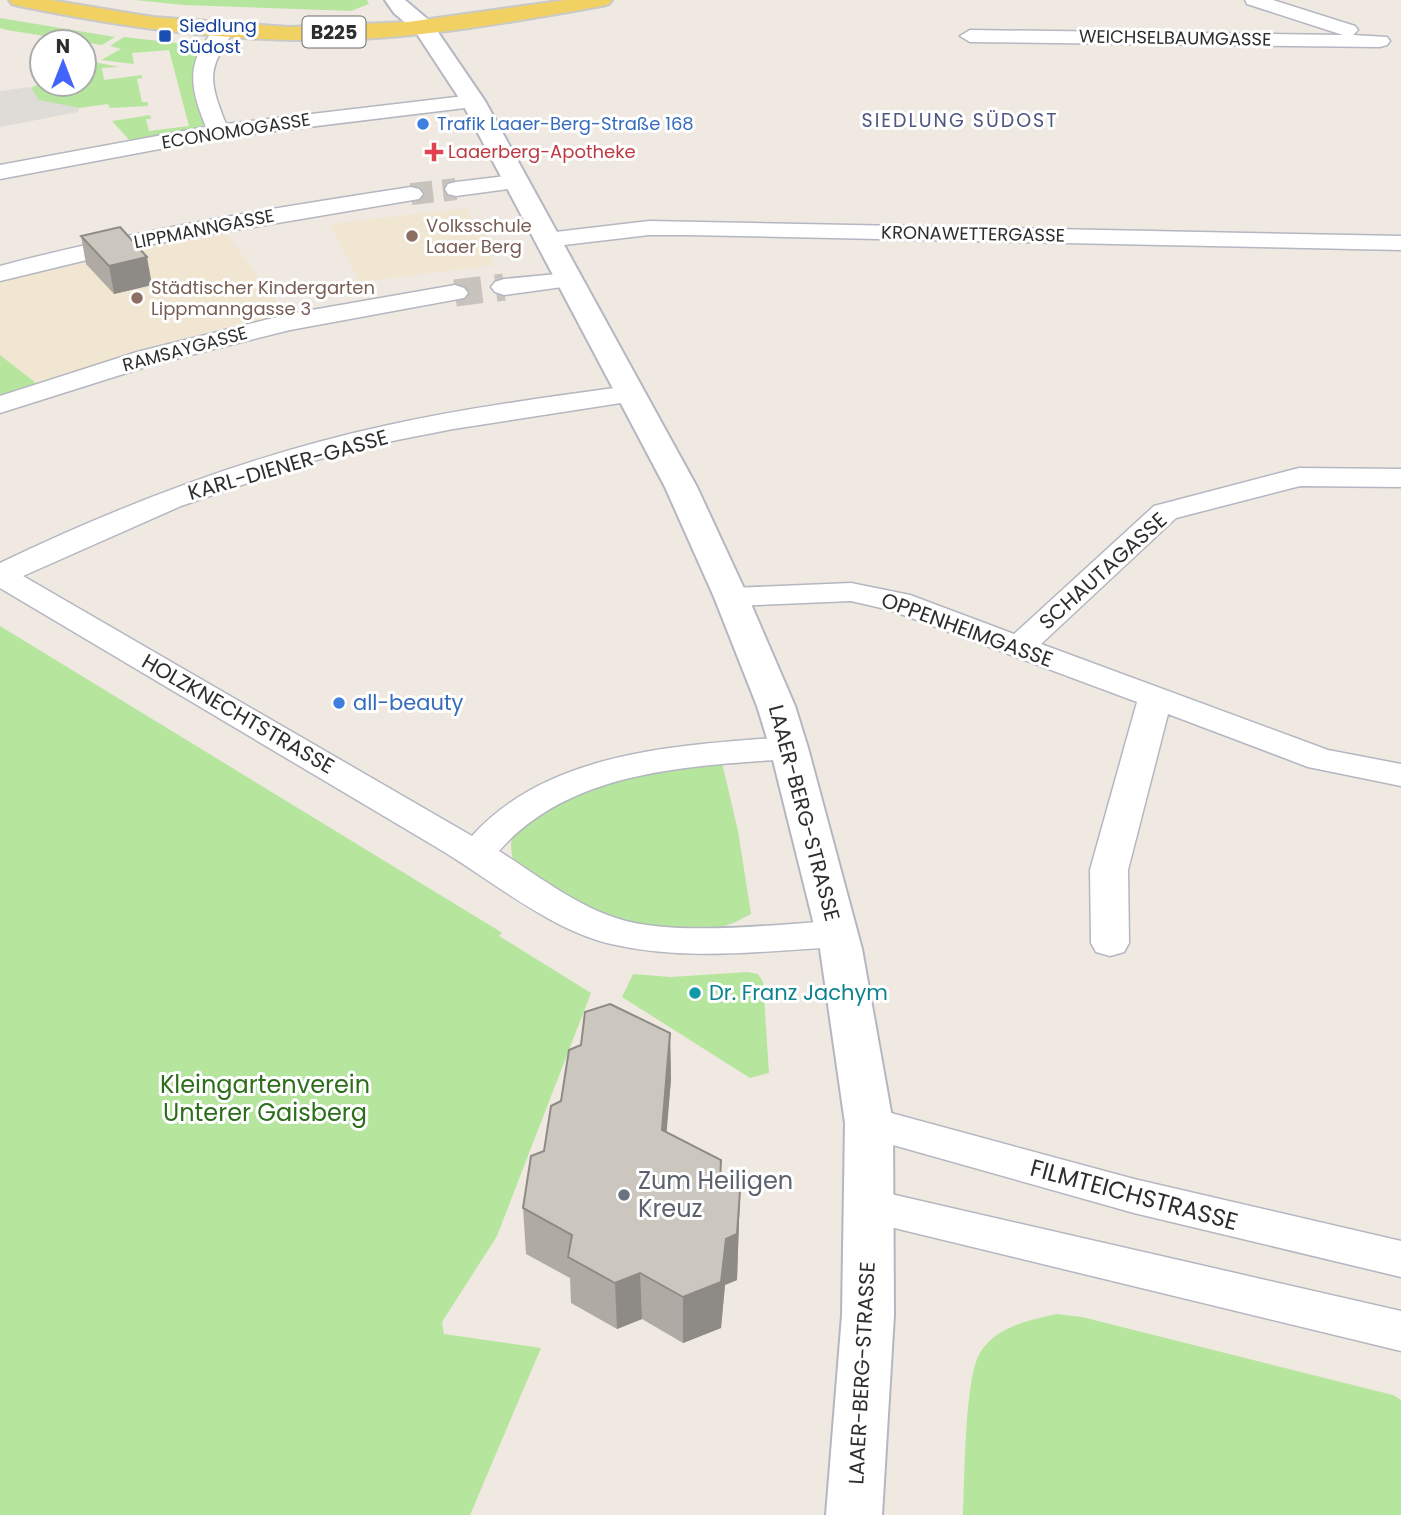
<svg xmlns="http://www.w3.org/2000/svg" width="1401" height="1515" font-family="Poppins,sans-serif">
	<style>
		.education { fill: #f0e6d1 }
		.green { fill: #b6e59e }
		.plaza { fill: #dfdcd8 }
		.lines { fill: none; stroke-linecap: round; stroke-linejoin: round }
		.street-tunnel-far1 { stroke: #c8c4bd; stroke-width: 22; stroke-dasharray: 22 10; stroke-linecap: butt }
		.street-tunnel { stroke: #c8c4bd; stroke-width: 27; stroke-dasharray: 27 14; stroke-linecap: butt }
		.street-casing { stroke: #b4b7c1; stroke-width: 3 }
		.secondary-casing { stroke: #b4b7c1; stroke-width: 4 }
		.primary-casing { stroke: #c9c9c9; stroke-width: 4 }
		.street { fill: #fff; fill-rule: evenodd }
		.secondary { fill: #fff; fill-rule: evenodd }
		.primary { fill: #f2d163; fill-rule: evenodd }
		.wall { fill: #afaba4 }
		.shaded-wall { fill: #8e8b86 }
		.building { fill: #cbc7bf; stroke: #8e8b86; stroke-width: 2 }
		.transit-dot { fill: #1a4fb4; stroke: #fff; stroke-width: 2.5 }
		.shop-dot { fill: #3f7fe0; stroke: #fff; stroke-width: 2.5 }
		.health-dot { fill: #e0444e; stroke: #fff; stroke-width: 2.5 }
		.education-dot { fill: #8d6e63; stroke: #fff; stroke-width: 2.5 }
		.culture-dot { fill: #0f9aa8; stroke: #fff; stroke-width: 2.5 }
		.worship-dot { fill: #6b7280; stroke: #fff; stroke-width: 2.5 }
		.labels { text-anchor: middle; stroke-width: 6; stroke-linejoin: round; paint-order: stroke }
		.far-transit-label { font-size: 18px; fill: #164399; stroke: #fff; text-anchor: start }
		.far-street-label { font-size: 18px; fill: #2e2e2e; stroke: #fff }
		.far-shop-label { font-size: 18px; fill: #366cbe; stroke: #fff; text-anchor: start }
		.far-health-label { font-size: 18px; fill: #be3a42; stroke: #fff; text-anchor: start }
		.far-education-label { font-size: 18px; fill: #785e54; stroke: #fff; text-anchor: start }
		.shield { fill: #fff; stroke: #6d6d6d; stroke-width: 2 }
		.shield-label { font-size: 19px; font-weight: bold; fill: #2e2e2e }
		.far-neighbourhood-label { font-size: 19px; letter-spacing: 2px; fill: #4d5680; stroke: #fff }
		.street-label { font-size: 21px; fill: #2e2e2e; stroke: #fff }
		.shop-label { font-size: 21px; fill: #366cbe; stroke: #fff; text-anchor: start }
		.culture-label { font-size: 21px; fill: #0d838f; stroke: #fff; text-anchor: start }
		.near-park-label { font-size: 24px; fill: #2c6e1b; stroke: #fff }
		.near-worship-label { font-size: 24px; fill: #5b616d; stroke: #fff; text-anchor: start }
		.near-street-label { font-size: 24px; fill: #2e2e2e; stroke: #fff }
	</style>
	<rect width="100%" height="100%" fill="#efe9e1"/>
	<path class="education" d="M466,208L474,224H481L493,247L485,248L494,265L360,282L330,224Z
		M223,229L286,315L155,347L36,383L0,355V281L117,251Z"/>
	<path class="green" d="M135,0H367L369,4L351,11L184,5Z
		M0,18L115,37L102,45L7,30L0,28Z
		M124,37L203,46C186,77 196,92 204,125L194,132L133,144L112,121L150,115L151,119H146L149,131L189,126L169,50L132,53L134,64L101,60L121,49L110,46Z
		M84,60L119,67L102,68L104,80L142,75V78L137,79L142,102H148V106L110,108L108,104L79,108L39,101L31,88L42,82L84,84Z
		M0,355L36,383L0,395Z
		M0,626L496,929L502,933L499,936L591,993L497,1236L442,1322L444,1334L541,1348L470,1515H0Z
		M722,763L738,831L751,914C741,919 731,925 721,927C707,931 692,930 678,930C611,928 568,897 514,864C512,855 509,845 513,837C518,826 532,820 542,814C598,781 657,765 722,763Z
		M747,972L758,974L763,982L769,1073L750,1078L622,997L633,974L671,977Z
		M1057,1314L1082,1317L1393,1395L1401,1400V1515H963C965,1479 964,1377 981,1351C998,1326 1030,1320 1057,1314Z"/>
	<path class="plaza" d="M30,87L39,100L79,108L78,112L0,127V91Z"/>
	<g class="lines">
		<path class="street-tunnel-far1" d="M411,194L456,189"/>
		<path class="street-tunnel" d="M455,293L504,287"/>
		<defs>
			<path id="street" d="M1245,0H1273L1355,26L1358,30L1353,35L1387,37L1390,41L1387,45L1380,47L970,42L960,36L970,30L1343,35L1247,4Z
				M225,24L235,30C207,69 208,79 226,124L473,95L480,97L484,101L480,105L473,107L218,138L0,179V165L206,127C194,97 185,71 205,42C210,34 216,26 225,24Z
				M515,175L523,177L526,182L523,187L456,196L448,194L445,189L448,184L456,182Z
				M411,187L419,189L423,194L419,199L153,244L0,281V266C135,230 273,208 411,187Z
				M649,221L1401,236V250L687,235H649L547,247L539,245L535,240L539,235L547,233Z
				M568,273L577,275L580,280L577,285L504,295L495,292L491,287L495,282L504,279Z
				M455,285L464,288L468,293L464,298L290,330L155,364L0,413V396L137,352L289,314Z
				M630,386L640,388L644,394L640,400L453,429L382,443L312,461L181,506L23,576L472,836C549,750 682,745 789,737L801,740L806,748L801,756L789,759C689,766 570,770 499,851C537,875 576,906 619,919C676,937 776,924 837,921L851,925L856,934L851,943L837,947C764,951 688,961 616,945C552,932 492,880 436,847C291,761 145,674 0,588V563C123,504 251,455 384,426C465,408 548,397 630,386Z
				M1299,468L1401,469V487L1300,486L1176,518L1041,644L1328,750L1401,764V786L1308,767L1168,714L1128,870L1129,943L1124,952L1110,956L1096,952L1091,943L1090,870L1137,702L890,610L851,601L731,606L720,604L715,597L720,590L731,588L851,583L910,595L1014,634L1154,506Z
				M869,1107L1134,1179L1401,1241V1277L1134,1213L854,1134L848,1123L854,1112Z
				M869,1189L1401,1311V1351L853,1218L847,1206L853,1194Z"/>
			<path id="secondary" d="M385,0H405L431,22L485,101L697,487L748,597L795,706L808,748L862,949L893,1123L894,1315L882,1515H826L842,1315L845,1123L820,949L770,748L757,706L714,597L665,487L461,101L415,31L394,13Z"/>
			<path id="primary" d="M9,0H50L153,17L289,27L408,22L566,0H612L609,4L602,6C513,22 423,38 332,40C226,42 122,27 19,6L12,4Z"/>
		</defs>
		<use href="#street" class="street-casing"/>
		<use href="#secondary" class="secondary-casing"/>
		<use href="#primary" class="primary-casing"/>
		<use href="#street" class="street"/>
		<use href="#secondary" class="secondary"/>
		<use href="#primary" class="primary"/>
	</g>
	<path class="wall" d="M81,236L152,285L114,294L86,264Z
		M670,1033L671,1079L666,1133L721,1160V1180L740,1191L737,1280L725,1285L721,1328L683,1343L642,1319L617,1329L571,1303L570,1278L526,1254L523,1208L561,1101Z"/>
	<path class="shaded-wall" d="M147,257L152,285L114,294L109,266Z
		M670,1033L671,1079L663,1176L662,1130Z
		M740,1191L737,1280L725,1285L721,1328L683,1343V1297L726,1239Z
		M640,1273L642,1319L617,1329L615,1283Z"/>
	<path class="building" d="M120,227L147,257L109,266L81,236Z
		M610,1004L670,1033L662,1130L721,1160L720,1180L740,1191L737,1234L726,1239L721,1282L683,1297L640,1273L615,1283L568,1257L572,1235L523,1208L531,1156L544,1151L551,1106L561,1101L569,1050L581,1045L585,1012Z"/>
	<rect class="transit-dot" x="158" y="29" width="14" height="14" rx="3.5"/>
	<g class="shop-dot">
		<circle cx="423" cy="124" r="7"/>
		<circle cx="339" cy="703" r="7"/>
	</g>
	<path class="health-dot" d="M430.5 141.5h7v7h7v7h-7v7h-7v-7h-7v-7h7z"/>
	<g class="education-dot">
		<circle cx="412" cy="236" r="7"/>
		<circle cx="137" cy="298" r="7"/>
	</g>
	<circle class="culture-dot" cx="695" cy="993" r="7"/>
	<circle class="worship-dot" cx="624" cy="1195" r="7"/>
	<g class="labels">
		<g class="far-transit-label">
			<text x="179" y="32">Siedlung<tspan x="179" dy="21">Südost</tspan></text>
		</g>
		<g class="far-street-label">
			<text transform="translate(1175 38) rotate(1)" y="6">WEICHSELBAUMGASSE</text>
			<text transform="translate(236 131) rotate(-9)" y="6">ECONOMOGASSE</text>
			<text transform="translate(204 229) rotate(-11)" y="6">LIPPMANNGASSE</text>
			<text transform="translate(973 234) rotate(1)" y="6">KRONAWETTERGASSE</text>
			<text transform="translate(185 349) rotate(-15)" y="6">RAMSAYGASSE</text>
		</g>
		<g class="far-shop-label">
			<text x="437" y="130">Trafik Laaer-Berg-Straße 168</text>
		</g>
		<g class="far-health-label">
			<text x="448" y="158">Laaerberg-Apotheke</text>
		</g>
		<g class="far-education-label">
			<text x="426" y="232">Volksschule<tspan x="426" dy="21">Laaer Berg</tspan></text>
			<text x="151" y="294">Städtischer Kindergarten<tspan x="151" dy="21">Lippmanngasse 3</tspan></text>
		</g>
		<rect class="shield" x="302.5" y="16.5" width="63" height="31" rx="5"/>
		<g class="shield-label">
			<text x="334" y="39">B225</text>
		</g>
		<g class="far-neighbourhood-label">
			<text x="960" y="127">SIEDLUNG SÜDOST</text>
		</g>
		<g class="street-label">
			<text transform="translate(288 465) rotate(-16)" y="7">KARL-DIENER-GASSE</text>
			<text transform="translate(1103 571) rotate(-42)" y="7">SCHAUTAGASSE</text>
			<text transform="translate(967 630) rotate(20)" y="7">OPPENHEIMGASSE</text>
			<text transform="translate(238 714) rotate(30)" y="7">HOLZKNECHTSTRASSE</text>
			<text transform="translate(804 813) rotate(75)" y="7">LAAER-BERG-STRASSE</text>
			<text transform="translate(862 1373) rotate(-87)" y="7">LAAER-BERG-STRASSE</text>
		</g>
		<g class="shop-label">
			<text x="353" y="710">all-beauty</text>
		</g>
		<g class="culture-label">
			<text x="709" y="1000">Dr. Franz Jachym</text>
		</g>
		<g class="near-park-label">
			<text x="265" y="1093">Kleingartenverein<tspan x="265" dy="28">Unterer Gaisberg</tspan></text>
		</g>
		<g class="near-worship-label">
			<text x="638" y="1189">Zum Heiligen<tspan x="638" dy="28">Kreuz</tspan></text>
		</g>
		<g class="near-street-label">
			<text transform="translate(1134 1195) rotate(15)" y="8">FILMTEICHSTRASSE</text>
		</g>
	</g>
	<g transform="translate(63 63)"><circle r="33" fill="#ffffff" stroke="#ababab" stroke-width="2"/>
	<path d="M0-5L12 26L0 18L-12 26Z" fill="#4264fb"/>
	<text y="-10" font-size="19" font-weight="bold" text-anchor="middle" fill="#2e2e2e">N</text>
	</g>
</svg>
